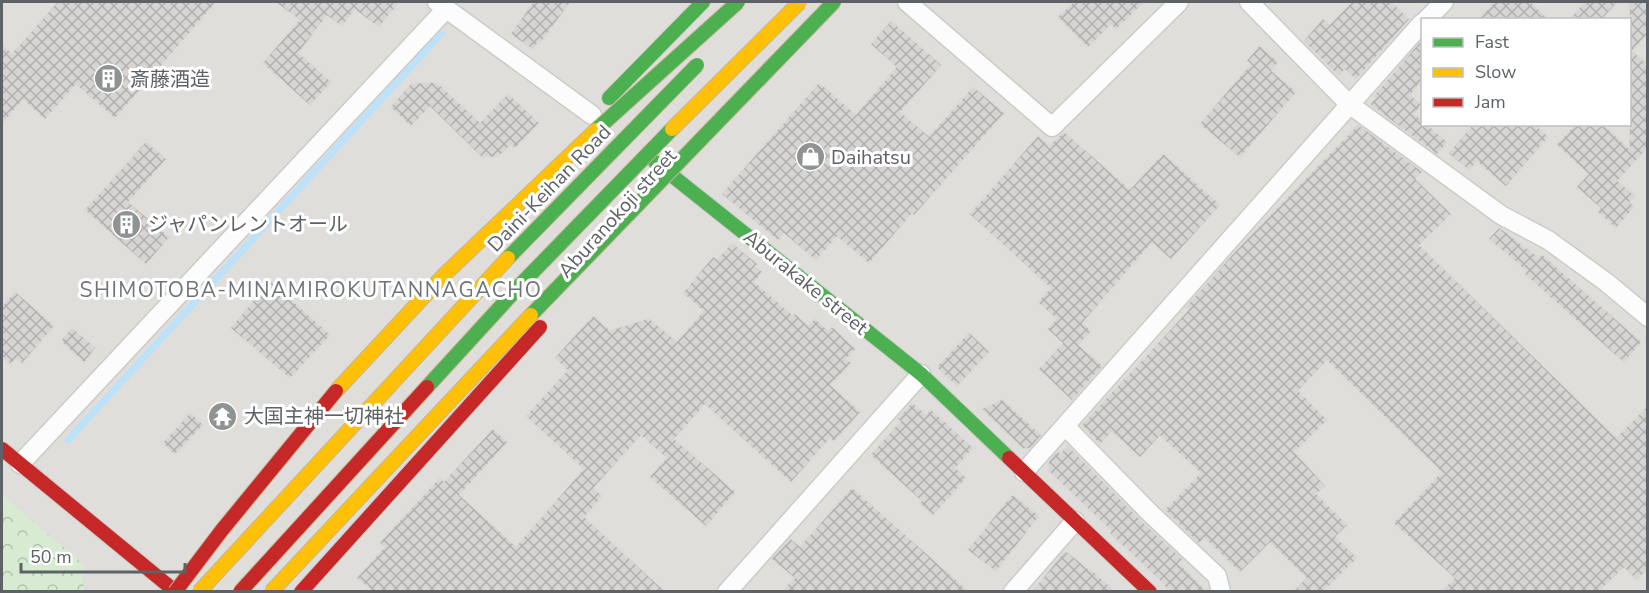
<svg xmlns="http://www.w3.org/2000/svg" width="1649" height="593" font-family="'Nunito Sans','Noto Sans JP',sans-serif">
	<style>
		.industrial { fill: #dfdeda; fill-rule: evenodd }
		.park { fill: url(#park-crowns) }
		.lines { fill: none; stroke-linecap: round; stroke-linejoin: round }
		.stream { stroke: #bce1f8; stroke-width: 7 }
		.building { fill: url(#building-cross-hatch); stroke: #dedcd7; stroke-width: 1.5 }
		.street-casing { stroke: #cbcbcb; stroke-width: 21 }
		.fast-casing { stroke: #c9cac9; stroke-width: 16 }
		.jam-casing { stroke: #c9cac9; stroke-width: 16 }
		.street { stroke: #fcfcfc; stroke-width: 18 }
		.fast { stroke: #4caf50; stroke-width: 14 }
		.jam { stroke: #c62828; stroke-width: 14 }
		.fast-bridge-casing { stroke: #c6b595; stroke-width: 16; stroke-linecap: butt }
		.slow-bridge-casing { stroke: #c6b595; stroke-width: 16; stroke-linecap: butt }
		.jam-bridge-casing { stroke: #c6b595; stroke-width: 16; stroke-linecap: butt }
		.fast-bridge { stroke: #4caf50; stroke-width: 14 }
		.slow-bridge { stroke: #ffc107; stroke-width: 14 }
		.jam-bridge { stroke: #c62828; stroke-width: 14 }
		.labels { text-anchor: middle; stroke-width: 6; stroke-linejoin: round; paint-order: stroke }
		.poi-label { font-size: 20px; fill: #5d6267; stroke: #fff; text-anchor: start }
		.street-label { font-size: 20px; fill: #5d6267; stroke: #fff }
		.neighbourhood-label { font-size: 21px; letter-spacing: 1.5px; fill: #6e7479; stroke: #fff }
	</style>
	<defs>
		<pattern id="park-crowns" width="20" height="18" patternUnits="userSpaceOnUse" patternTransform="scale(1.5)"><rect width="20" height="18" fill="#d6ebd2"/><path d="M2 6a3 3 0 1 1 6 0M12 15a3 3 0 1 1 6 0" fill="none" stroke="#b1c2ae"/></pattern>
		<pattern id="building-cross-hatch" width="8" height="8" patternUnits="userSpaceOnUse" patternTransform="scale(1.5)"><rect width="8" height="8" fill="#d6d5d3"/><path d="M0 0l8 8M0 8l8-8" fill="none" stroke="#b1b0af"/></pattern>
	</defs>
	<rect width="100%" height="100%" fill="#eeede9"/>
	<path class="industrial" d="M2,2H1647V591H2ZM1422,20H1630V124H1422Z"/>
	<path class="park" d="M2,495L84,565L83,591H2Z"/>
	<g class="lines">
		<path class="stream" d="M68,440L441,34"/>
	</g>
	<path class="building" d="M57,2H217L115,119L76,85L45,120L23,100L2,125V44L12,53Z
		M275,2H400L379,28L355,10L342,27L327,16L299,53L332,82L310,106L262,63L299,20Z
		M533,2H571L541,43L539,42L533,50L510,34Z
		M1073,2H1145L1116,30L1111,25L1088,48L1057,17Z
		M1351,2H1392L1410,19L1356,80L1345,70L1339,77L1303,41L1323,18L1330,24Z
		M1494,2H1531L1550,20H1477Z
		M1584,2H1618L1602,20H1568Z
		M1629,2H1647V35L1633,51L1647,63V149L1618,181L1636,196L1630,202L1635,207L1616,229L1597,212L1600,208L1576,187L1588,174L1556,145L1575,124H1603L1629,148Z
		M891,20L942,65L901,112L929,136L973,86L1005,113L914,216L912,214L869,264L837,237L816,261L784,234L778,241L721,194L819,82L856,114L896,67L870,44Z
		M1422,39V80L1411,95L1422,104L1415,114L1422,120V124H1427L1448,142L1437,155L1369,104L1375,98L1373,96Z
		M1259,45L1279,62L1272,71L1297,92L1240,158L1199,124L1250,64L1246,61Z
		M437,82L480,122L508,93L540,123L515,149L511,145L499,157L482,158L430,107L411,127L390,107L411,83Z
		M1358,124L1423,172L1416,179L1452,214L1420,245L1616,437L1647,406V570L1637,581L1624,568L1600,591H1441L1454,578L1393,523L1441,472L1327,361L1299,391L1328,420L1295,452L1326,486L1317,494L1348,525L1336,537L1358,558L1324,591H1293L1306,578L1270,543L1240,573L1204,538L1199,544L1164,510L1200,473L1160,436L1140,458L1112,432L1100,445L1081,425L1188,310L1185,307L1236,250Z
		M1473,124H1535L1549,137L1506,187L1477,162L1469,171L1448,153Z
		M1064,131L1130,189L1163,153L1221,205L1171,260L1152,243L1083,323L1092,331L1079,345L1103,366L1072,401L1038,369L1062,343L1047,329L1056,319L1037,302L1050,288L969,214L1038,135L1049,145Z
		M146,141L167,159L129,202L170,237L146,265L84,210Z
		M1499,227L1539,257L1542,254L1642,342L1624,363L1524,274L1526,272L1516,262L1488,239Z
		M732,242L758,264L756,266L763,272L755,282L793,315L795,313L808,325L815,318L828,330L832,326L856,349L847,359L852,363L831,385L861,412L834,442L830,439L791,483L705,405L675,439L736,492L706,527L649,477L666,458L641,436L594,488L603,496L585,517L665,591H372L356,578L384,547L379,543L400,520L440,477L444,481L493,428L508,442L460,495L516,546L583,469L525,416L567,370L554,358L593,315L610,330L649,318L677,341L703,311L682,293L713,256L717,259Z
		M270,280L331,335L290,379L230,328Z
		M15,291L55,326L22,364L16,359L11,365L2,357V306Z
		M72,327L96,348L84,363L60,341Z
		M969,332L990,352L957,387L936,367Z
		M1002,399L1042,435L1030,449H1023L981,409Z
		M912,402L926,414L931,409L974,448L956,468L967,478L933,516L919,503L921,501L870,455L900,421L897,419Z
		M190,412L204,425L175,455L162,443Z
		M1068,445L1143,522L1183,559L1179,563L1207,591H1168L1160,581L1109,533L1111,531L1048,471V462L1058,450L1060,453Z
		M852,487L969,591H781L794,578L771,559L790,538L800,546Z
		M1012,494L1040,516L996,572L967,550Z
		M1065,550L1089,569L1090,568L1115,591H1032Z"/>
	<g class="lines">
		<defs>
			<path id="street" d="M437,2L592,115
				M907,2L1052,127L1179,2
				M1249,2L1349,104L1501,215L1548,240L1606,282L1648,317
				M1426,20L1444,2
				M1065,426L1151,514L1217,576L1221,592
				M20,464L446,9
				M1024,472L1422,23
				M727,592L921,374
				M1013,592L1075,521"/>
			<path id="fast" d="M609,98L703,2
				M655,162L921,374L1009,458"/>
			<path id="jam" d="M2,449L176,592
				M1009,458L1150,592
				M301,592L540,327"/>
		</defs>
		<use href="#street" class="street-casing"/>
		<use href="#fast" class="fast-casing"/>
		<use href="#jam" class="jam-casing"/>
		<use href="#street" class="street"/>
		<use href="#fast" class="fast"/>
		<use href="#jam" class="jam"/>
		<defs>
			<path id="fast-bridge" d="M596,130L738,2
				M508,258L697,65
				M531,315L834,2
				M427,387L524,281L672,129"/>
			<path id="slow-bridge" d="M672,129L800,2
				M336,391L444,275L596,130
				M199,592L508,258
				M271,592L531,315"/>
			<path id="jam-bridge" d="M175,592L222,530L336,391
				M240,592L427,387"/>
		</defs>
		<use href="#fast-bridge" class="fast-bridge-casing"/>
		<use href="#slow-bridge" class="slow-bridge-casing"/>
		<use href="#jam-bridge" class="jam-bridge-casing"/>
		<use href="#fast-bridge" class="fast-bridge"/>
		<use href="#slow-bridge" class="slow-bridge"/>
		<use href="#jam-bridge" class="jam-bridge"/>
	</g>
	<defs>
		<symbol id="building-disc" viewBox="-11 -11 22 22"><circle r="9.5" fill="#909394" stroke="#fff"/><path d="M-4-6H4V6H1V3H-1V6H-4ZM-2.5-4.3h1.7v1.8h-1.7ZM.8-4.3h1.7v1.8H.8ZM-2.5-1h1.7V.8h-1.7ZM.8-1h1.7V.8H.8Z" fill="#fff"/></symbol>
		<symbol id="shop-disc" viewBox="-11 -11 22 22"><circle r="9.5" fill="#909394" stroke="#fff"/><path d="M-5-2.5h2.3a2.7 3.5 0 0 1 5.4 0H5L5.5 6h-11ZM-1.5-2.5h3a1.5 2.3 0 0 0-3 0Z" fill="#fff"/></symbol>
		<symbol id="temple-disc" viewBox="-11 -11 22 22"><circle r="9.5" fill="#909394" stroke="#fff"/><path d="M0-6L5-2H3V0L6.5 2.5H4V6H1.5V3h-3V6H-4V2.5H-6.5L-3 0V-2H-5Z" fill="#fff"/></symbol>
	</defs>
	<g fill-rule="evenodd">
		<use href="#building-disc" x="92" y="62" width="33" height="33"/>
		<use href="#shop-disc" x="794" y="140" width="33" height="33"/>
		<use href="#building-disc" x="110" y="208" width="33" height="33"/>
		<use href="#temple-disc" x="206" y="400" width="33" height="33"/>
	</g>
	<g class="labels">
		<g class="poi-label">
			<text x="130" y="86">斎藤酒造</text>
			<text x="831" y="164">Daihatsu</text>
			<text x="148" y="231">ジャパンレントオール</text>
			<text x="244" y="423">大国主神一切神社</text>
		</g>
		<g class="street-label">
			<text transform="translate(549 188) rotate(-46)" y="7">Daini-Keihan Road</text>
			<text transform="translate(617 213) rotate(-48)" y="7">Aburanokoji street</text>
			<text transform="translate(806 282) rotate(39)" y="7">Aburakake street</text>
		</g>
		<g class="neighbourhood-label">
			<text x="311" y="297">SHIMOTOBA-MINAMIROKUTANNAGACHO</text>
		</g>
	</g>
	<rect width="1649" height="593" fill="none" stroke="#5d6267" stroke-width="6"/>
	<rect x="1421" y="18" width="210" height="108" fill="#ffffff" stroke="#bec0c2" stroke-width="1.5"/>
	<rect x="1433" y="38" width="30" height="9" fill="#4caf50" stroke="#bec0c2" stroke-width="1.5"/>
	<text x="1475" y="48" font-size="18" fill="#5d6267">Fast</text>
	<rect x="1433" y="68" width="30" height="9" fill="#ffc107" stroke="#bec0c2" stroke-width="1.5"/>
	<text x="1475" y="78" font-size="18" fill="#5d6267">Slow</text>
	<rect x="1433" y="98" width="30" height="9" fill="#c62828" stroke="#bec0c2" stroke-width="1.5"/>
	<text x="1475" y="108" font-size="18" fill="#5d6267">Jam</text>
	<path d="M21 563v9h164v-9" fill="none" stroke="#5d6267" stroke-width="3"/>
	<text x="30" y="563" font-size="18" fill="#5d6267" stroke="#ffffff" stroke-width="4.5" paint-order="stroke">50 m</text>
</svg>
